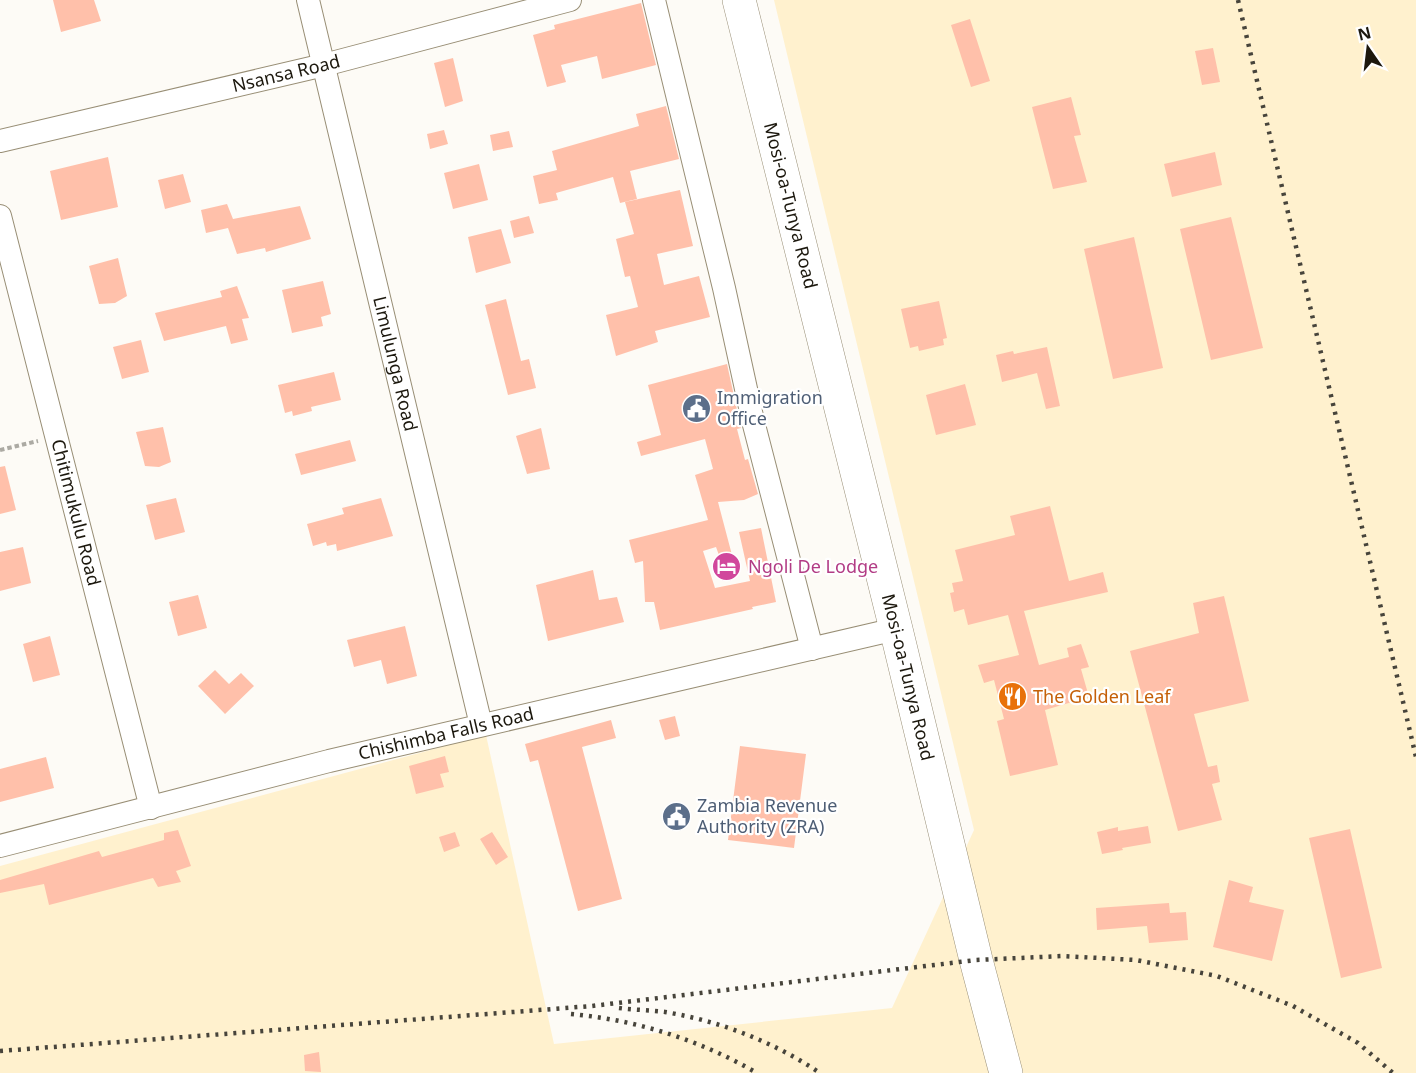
<svg xmlns="http://www.w3.org/2000/svg" width="1416" height="1073" font-family="'Noto Sans',sans-serif">
	<style>
		.built { fill: #fff1ce }
		.building { fill: #ffc0aa }
		.lines { fill: none; stroke-linecap: round; stroke-linejoin: round }
		.minor-casing { stroke: #988e75; stroke-width: 24 }
		.trunk-casing { stroke: #988e75; stroke-width: 34 }
		.path { stroke: #acaaa3; stroke-width: 4; stroke-dasharray: 4.5 3; stroke-linecap: butt }
		.minor { stroke: #fff; stroke-width: 22 }
		.trunk { stroke: #fff; stroke-width: 33 }
		.rail { stroke: #47443b; stroke-width: 4.5; stroke-dasharray: 3 6; stroke-linecap: butt }
		.labels { text-anchor: middle; stroke-width: 4.5; stroke-linejoin: round; paint-order: stroke }
		.street-label { font-size: 18px; fill: #1c180e; stroke: #fff }
		.service-label { font-size: 18px; fill: #4e5e75; stroke: #fff; text-anchor: start }
		.hotel-label { font-size: 18px; fill: #b23c85; stroke: #fff; text-anchor: start }
		.food-label { font-size: 18px; fill: #c56008; stroke: #fff; text-anchor: start }
	</style>
	<rect width="100%" height="100%" fill="#fdfbf6"/>
	<path class="built" d="M774,0H1416V1073H0V866L486,735L554,1044L892,1008L974,830Z"/>
	<path class="building" d="M53,0H94L101,21L61,32Z
		M641,3L656,65L602,79L597,56L561,65L566,82L547,87L533,35L555,29L554,25Z
		M970,19L990,81L971,87L951,25Z
		M1213,48L1220,82L1202,85L1195,51Z
		M453,58L463,101L445,107L434,63Z
		M1071,97L1081,135L1074,136L1087,182L1053,189L1032,107Z
		M666,106L679,159L630,171L637,199L620,203L613,177L556,193L558,200L539,204L533,176L557,170L552,151L639,126L636,114Z
		M444,130L448,144L430,149L427,134Z
		M509,131L513,147L493,151L490,135Z
		M1215,152L1222,185L1172,197L1164,164Z
		M108,157L118,207L61,220L50,171Z
		M479,164L488,200L453,209L444,173Z
		M183,174L191,202L165,209L158,180Z
		M680,190L693,246L657,254L664,285L699,276L710,317L655,331L658,342L616,356L606,315L638,307L630,276L625,277L616,239L634,234L625,202Z
		M227,204L233,219L300,206L311,239L266,252L265,248L237,254L228,228L206,233L201,210Z
		M529,216L534,233L514,238L510,221Z
		M1231,217L1263,348L1211,360L1180,229Z
		M501,229L511,263L476,273L468,237Z
		M1134,237L1163,368L1113,379L1084,249Z
		M118,258L127,296L115,303L99,304L89,266Z
		M323,281L331,314L321,317L323,326L292,333L282,290Z
		M237,286L249,318L242,319L248,340L231,344L226,326L164,341L155,313L222,297L220,291Z
		M506,299L521,361L529,359L536,388L508,395L485,305Z
		M939,301L947,338L943,339L944,345L919,351L918,346L910,348L901,309Z
		M141,340L149,372L122,379L113,347Z
		M1047,347L1060,406L1046,409L1037,373L1002,382L996,355L1013,351L1014,354Z
		M727,364L741,428L737,429L745,460L748,459L758,494L744,500L718,502L732,555L720,558L716,547L703,551L715,588L750,581L739,532L761,528L776,602L752,607L753,609L660,630L654,602H645L643,561L635,563L629,540L708,520L695,475L713,469L705,439L641,456L637,442L661,435L648,385Z
		M334,372L341,400L311,407L312,411L293,416L292,411L285,413L278,385Z
		M965,384L976,425L936,435L926,395Z
		M163,427L171,462L159,467L145,466L136,432Z
		M541,428L550,469L527,474L516,436Z
		M350,440L356,461L301,475L295,454Z
		M5,466L16,510L0,514V467Z
		M176,498L185,532L155,540L146,505Z
		M381,498L393,536L337,551L336,544L327,546L326,542L313,546L307,524L344,514L342,508Z
		M1050,506L1069,581L1103,572L1108,592L1024,611L1039,665L1069,657L1067,648L1081,644L1089,667L1081,669L1089,697L1045,710L1058,765L1010,776L997,721L1004,719L994,680L984,683L978,665L1019,655L1008,615L968,625L964,609L954,612L950,593L954,592L952,583L963,581L955,550L1015,535L1010,516Z
		M23,547L31,583L0,591V552Z
		M593,570L599,600L617,597L624,622L548,641L536,585Z
		M198,595L207,628L178,636L169,602Z
		M1224,596L1249,701L1194,714L1208,767L1217,765L1220,782L1212,784L1222,820L1178,831L1130,651L1199,633L1193,603Z
		M405,626L417,676L387,684L381,660L354,667L347,640Z
		M50,636L60,675L33,682L23,644Z
		M215,670L229,684L241,673L254,686L225,714L198,686Z
		M675,716L680,736L665,740L659,720Z
		M611,720L616,738L582,747L622,899L578,911L538,760L530,762L525,744Z
		M740,746L806,754L794,848L728,840Z
		M445,756L449,772L440,774L444,787L416,794L409,766Z
		M46,757L54,788L0,802V769Z
		M1148,826L1151,843L1122,848L1123,850L1102,854L1097,832L1118,827V831Z
		M1350,829L1382,968L1341,978L1309,838Z
		M178,830L191,866L176,871L181,882L158,887L153,878L49,905L44,884L0,893V880L99,851L102,857L164,840V833Z
		M455,832L460,846L444,852L439,837Z
		M492,832L508,857L496,865L480,839Z
		M1229,880L1253,887L1249,902L1284,910L1272,961L1213,947Z
		M1169,903L1170,913L1186,912L1188,940L1149,943L1147,926L1097,930L1096,908Z
		M319,1052L321,1072L305,1071L304,1055Z"/>
	<g class="lines">
		<defs>
			<g id="minor">
				<path id="s1" d="M308,0L481,725"/>
				<path d="M654,0L724,288L753,421L812,649"/>
				<path id="s2" d="M0,141L324,65L570,0"/>
				<path id="s3" d="M0,216L151,808"/>
				<path id="s4" d="M0,846L329,761L896,629"/>
			</g>
			<g id="trunk">
				<path id="s5" d="M739,0L896,629L976,960L1006,1073"/>
			</g>
		</defs>
		<use href="#minor" class="minor-casing"/>
		<use href="#trunk" class="trunk-casing"/>
		<path class="path" d="M0,450L38,441"/>
		<use href="#minor" class="minor"/>
		<use href="#trunk" class="trunk"/>
		<path class="rail" d="M1238,0L1416,757
			M619,1008C634,1010 650,1010 665,1012C720,1021 774,1042 820,1073
			M571,1014C637,1020 700,1040 757,1073
			M0,1051L592,1006L976,960L1062,956L1136,960L1217,976L1293,1006L1358,1043L1393,1073"/>
	</g>
	<defs>
		<symbol id="civic-disc" viewBox="-11 -11 22 22"><circle r="9.5" fill="#5c6f8a" stroke="#fff"/><path d="M-.6-6.5H3V-4.5H.6V-3L4-1V1h2V6H-6V1h2V-1L-.6-3ZM-1.2 2.5V6h2.4V2.5Z" fill="#fff"/></symbol>
		<symbol id="hotel-disc" viewBox="-11 -11 22 22"><circle r="9.5" fill="#d1479c" stroke="#fff"/><path d="M-6-4.5h1.5V1H6V5H4.5V3h-9V5H-6ZM-4 0a1.8 1.8 0 1 1 3.6 0ZM.5 0V-2.5h3Q6-2.5 6 0Z" fill="#fff"/></symbol>
		<symbol id="restaurant-disc" viewBox="-11 -11 22 22"><circle r="9.5" fill="#e8710a" stroke="#fff"/><path d="M-5-6h1v4h1v-4h1v4h1v-4h1v5L-1.5 .5V6h-2V.5L-5-1ZM5-6V6H3V1.5H1.5Q1.5-4 5-6Z" fill="#fff"/></symbol>
	</defs>
	<g fill-rule="evenodd">
		<use href="#civic-disc" x="680" y="392" width="33" height="33"/>
		<use href="#hotel-disc" x="710" y="550" width="33" height="33"/>
		<use href="#restaurant-disc" x="996" y="680" width="33" height="33"/>
		<use href="#civic-disc" x="660" y="800" width="33" height="33"/>
	</g>
	<g class="labels">
		<g class="street-label">
			<text dy="6" stroke="none"><textPath href="#s2" startOffset="294">Nsansa Road</textPath></text>
			<text dy="6" stroke="none"><textPath href="#s5" startOffset="212">Mosi-oa-Tunya Road</textPath></text>
			<text dy="6" stroke="none"><textPath href="#s1" startOffset="374">Limulunga Road</textPath></text>
			<text dy="6" stroke="none"><textPath href="#s3" startOffset="306">Chitimukulu Road</textPath></text>
			<text dy="6" stroke="none"><textPath href="#s5" startOffset="698">Mosi-oa-Tunya Road</textPath></text>
			<text dy="6" stroke="none"><textPath href="#s4" startOffset="460">Chishimba Falls Road</textPath></text>
		</g>
		<g class="service-label">
			<text x="717" y="404">Immigration<tspan x="717" dy="21">Office</tspan></text>
			<text x="697" y="812">Zambia Revenue<tspan x="697" dy="21">Authority (ZRA)</tspan></text>
		</g>
		<g class="hotel-label">
			<text x="748" y="573">Ngoli De Lodge</text>
		</g>
		<g class="food-label">
			<text x="1033" y="703">The Golden Leaf</text>
		</g>
	</g>
	<g transform="translate(1368 48) rotate(346)" stroke="#ffffff" stroke-width="4.5" paint-order="stroke">
	<path d="M0-4.5L10 22L0 15L-10 22Z" fill="#1c180e"/>
	<text y="-9" font-size="16" font-weight="bold" text-anchor="middle" fill="#1c180e">N</text>
	</g>
</svg>
